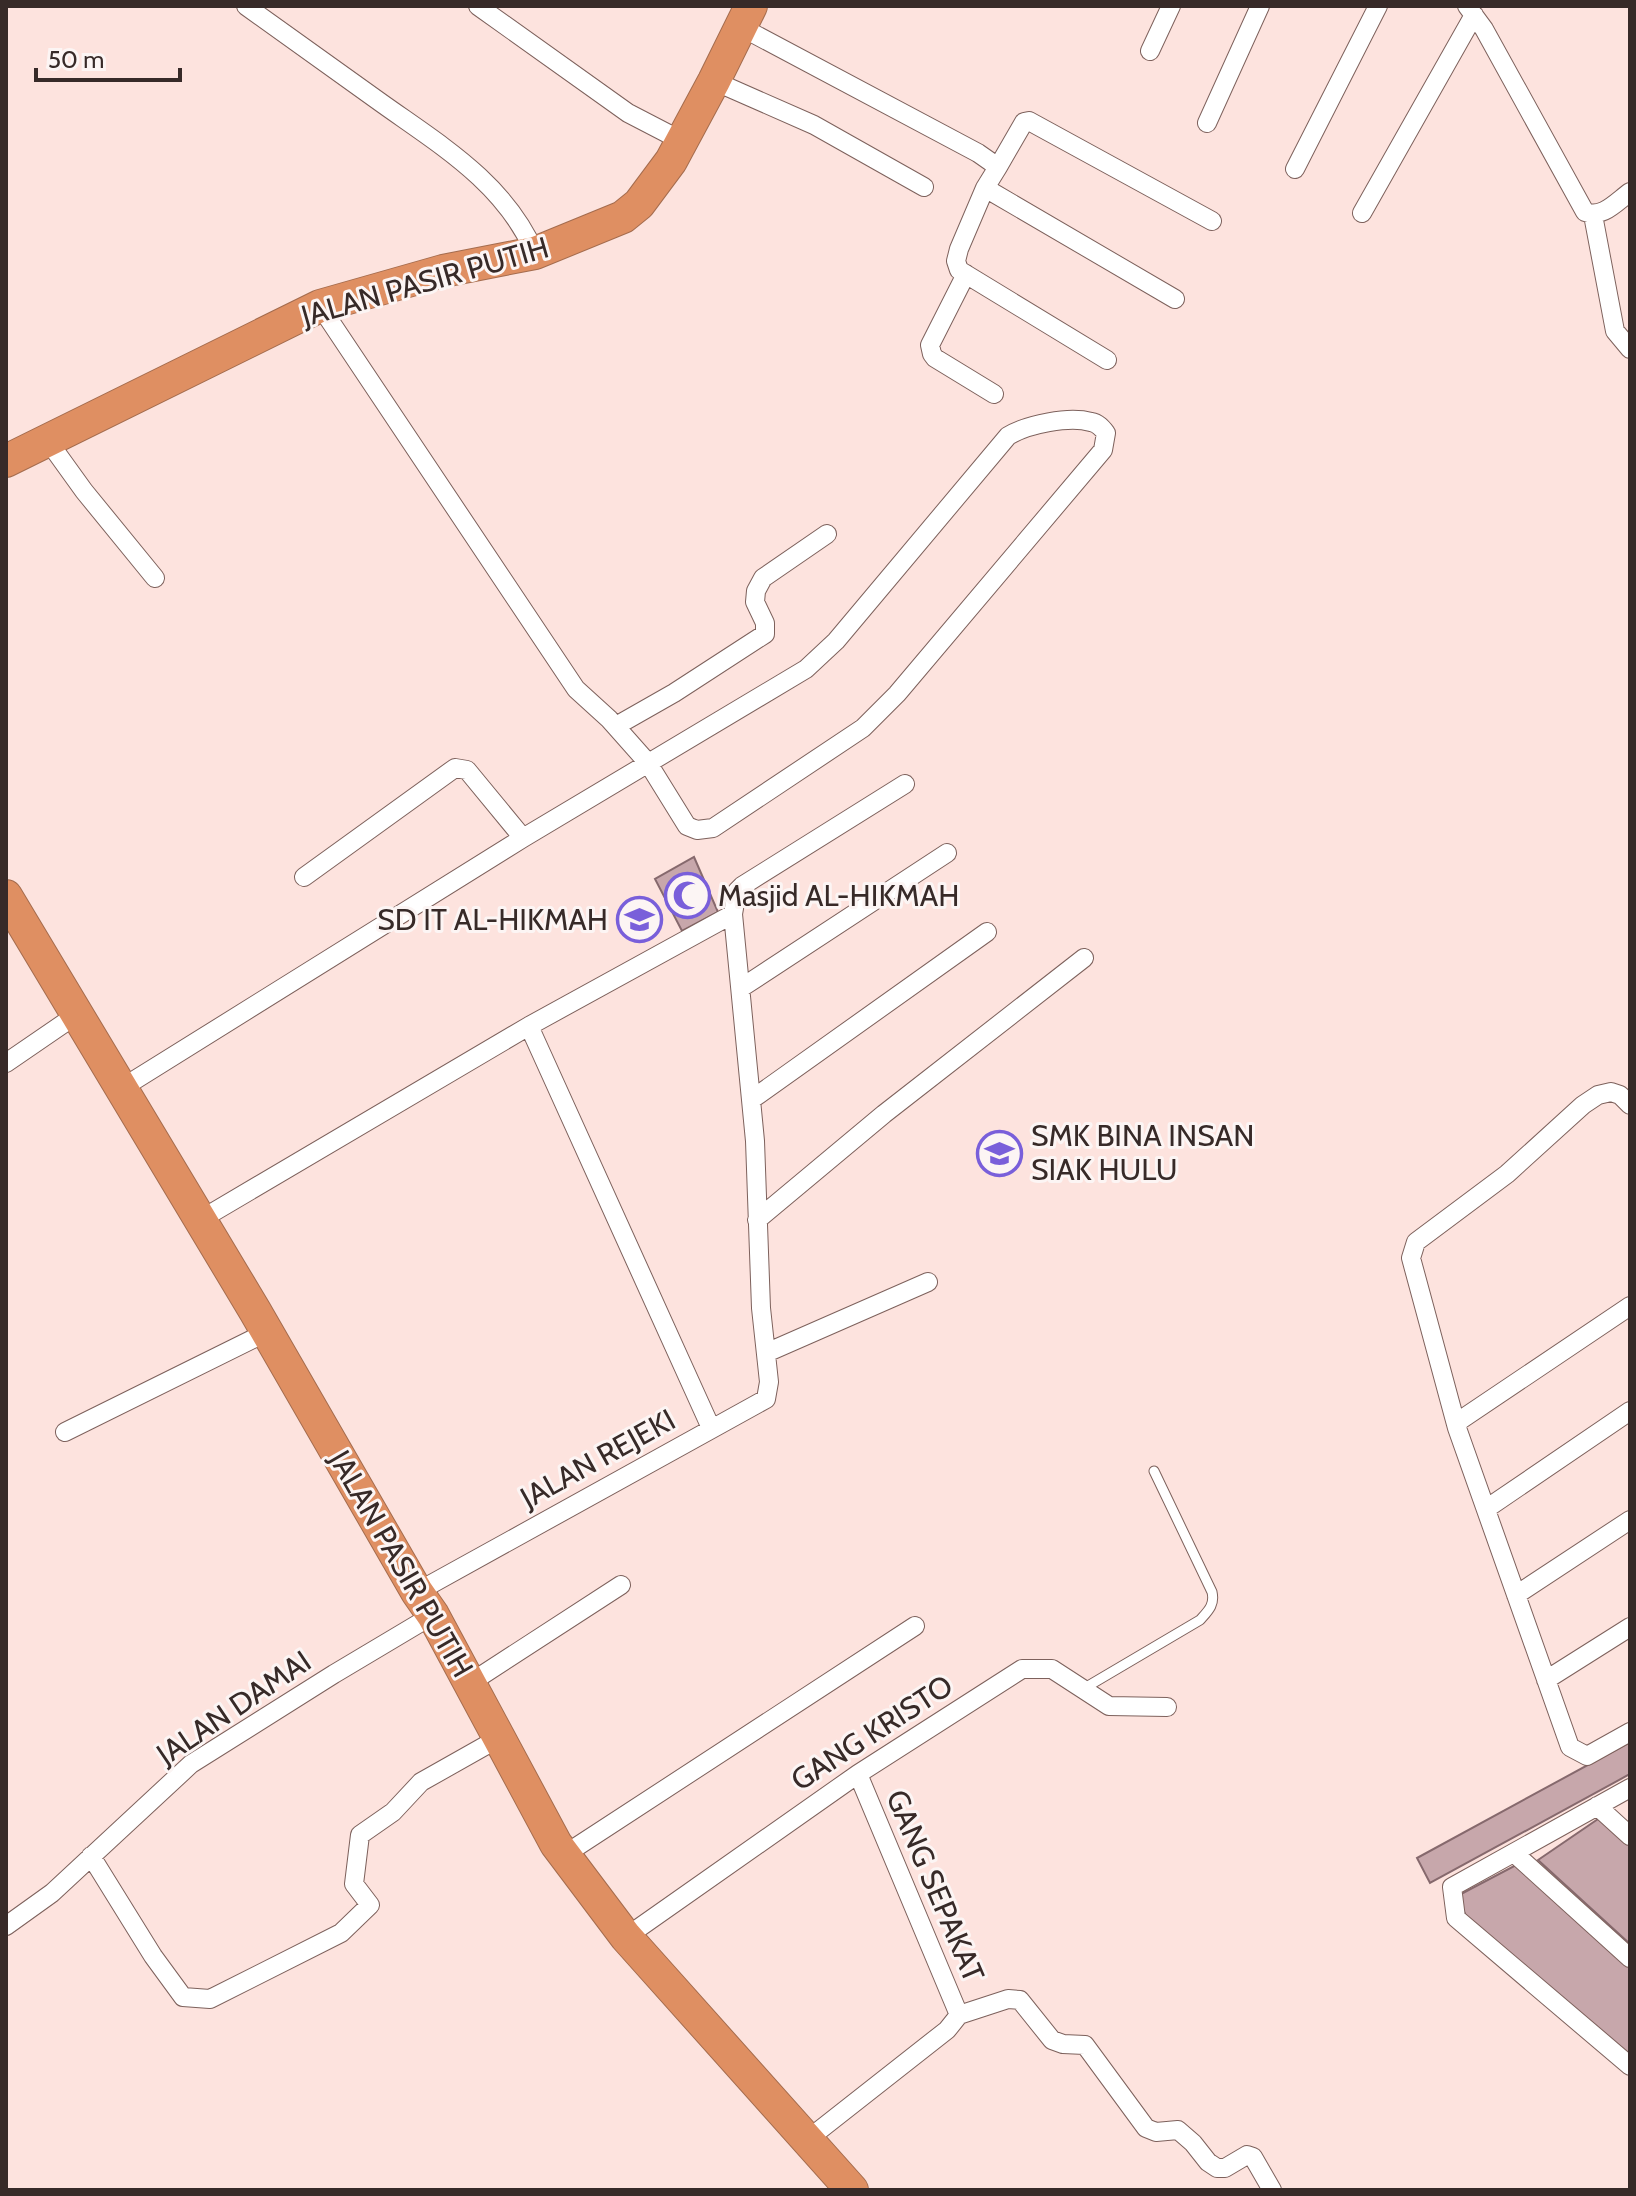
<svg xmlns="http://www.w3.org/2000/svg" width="1636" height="2196" font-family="Cabin,sans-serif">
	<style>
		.building { fill: #c7a7ab; stroke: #86696d; stroke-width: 2 }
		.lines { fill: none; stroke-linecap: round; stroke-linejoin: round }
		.lane-casing { stroke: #7d615c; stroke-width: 11 }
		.street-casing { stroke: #7d615c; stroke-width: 20 }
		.highway-casing { stroke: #a46c4e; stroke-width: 34 }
		.lane { stroke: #fff; stroke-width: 9 }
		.street { stroke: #fff; stroke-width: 18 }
		.highway { stroke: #df8f62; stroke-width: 32 }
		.labels { text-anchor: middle; stroke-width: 6; stroke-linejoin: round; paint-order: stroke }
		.street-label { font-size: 30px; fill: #372a28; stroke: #fcf5f4 }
		.poi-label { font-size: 30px; fill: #372a28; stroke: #fcf5f4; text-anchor: start }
	</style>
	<rect width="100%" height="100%" fill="#fde3de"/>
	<path class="building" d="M694,857L718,912L682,931L655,879Z
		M1630,1742V1774L1430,1883L1417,1858Z
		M1601,1817L1630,1844V1944L1538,1860Z
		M1518,1864L1630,1966V2061L1474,1928L1461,1907V1894Z"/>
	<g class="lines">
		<defs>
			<path id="lane" d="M1083,1689L1200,1620C1208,1611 1215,1605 1212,1592L1154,1471"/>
			<path id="street" d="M246,6C291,38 336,70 380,102C440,145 504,182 535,253
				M478,6L628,113L682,141
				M1467,6L1484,29L1585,212C1602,219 1616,202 1630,192
				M741,27L978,153L998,167L985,188L959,249L956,261L959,270L1107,360
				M1150,51L1171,6
				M714,81L814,125L924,187
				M1207,123L1260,6
				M998,167L1024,122L1029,121L1212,221
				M1295,169L1378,6
				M985,188L1175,299
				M1362,213L1474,15
				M1593,215L1615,331L1630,349
				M966,274L930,345L932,354L935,358L994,394
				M48,441L84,491L155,578
				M616,726L674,693L765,634V623L755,602L756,591L763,578L827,534
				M304,877L455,768L467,770L523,838
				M741,988L947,853
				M529,1026L711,1428
				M6,1063L76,1015
				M122,1088L523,838L806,669L836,641L1008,436C1028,424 1069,416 1091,422C1098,423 1102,428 1106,433L1103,450L897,694L863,728L713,828L697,830L687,826L648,763L609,719L576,689L320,306
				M751,1100L987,932
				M1630,1105L1620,1095L1611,1092L1598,1095L1583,1105L1507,1174L1416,1242L1411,1258L1457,1428L1570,1747L1587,1756L1630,1732
				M200,1220L529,1026L733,914
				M757,1220L884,1114L1084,958
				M766,1353L928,1282
				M1457,1428L1459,1421L1630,1306
				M65,1432L267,1332
				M1486,1509L1630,1411
				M417,1592L766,1399L769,1382L761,1308L755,1141L733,914L737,891L742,886L905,784
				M1516,1595L1630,1520
				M1546,1680L1630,1627
				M470,1683L621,1585
				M1630,1788L1452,1887L1456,1918L1630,2066
				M1597,1806L1630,1836
				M1514,1853L1630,1958
				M564,1855L915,1626
				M91,1856L153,1956L183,1997L210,1999L341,1933L370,1905L354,1884L360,1835L393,1812L421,1782L499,1738
				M6,1926L52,1893L191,1764L334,1674L433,1615
				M626,1937L858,1774L1022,1669H1052L1109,1706L1167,1707
				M959,2015L1008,1999L1020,2000L1052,2040L1063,2044L1085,2045L1146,2128L1156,2132L1178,2130L1193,2143L1208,2162L1217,2168H1225L1247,2155L1253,2157L1272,2190
				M807,2140L947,2030L959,2015L858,1774"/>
			<path id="highway" d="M6,461L320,306L443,271L535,253L623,217L639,204L671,161L714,81L751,6
				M6,896L255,1311L417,1592L433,1615L556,1844L626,1937L852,2190"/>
		</defs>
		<use href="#lane" class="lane-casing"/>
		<use href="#street" class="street-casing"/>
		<use href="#highway" class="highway-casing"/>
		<use href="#lane" class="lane"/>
		<use href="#street" class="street"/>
		<use href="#highway" class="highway"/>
	</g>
	<defs>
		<symbol id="mosque-ring" viewBox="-11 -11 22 22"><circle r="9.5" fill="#fcf5f4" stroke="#795fda" stroke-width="1.5"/><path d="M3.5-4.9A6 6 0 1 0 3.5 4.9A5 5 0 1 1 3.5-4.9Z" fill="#795fda"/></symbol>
		<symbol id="school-ring" viewBox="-11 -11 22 22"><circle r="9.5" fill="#fcf5f4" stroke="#795fda" stroke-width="1.5"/><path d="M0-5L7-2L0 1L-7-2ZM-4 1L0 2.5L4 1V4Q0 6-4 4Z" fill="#795fda"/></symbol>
	</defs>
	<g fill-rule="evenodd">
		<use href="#mosque-ring" x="662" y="870" width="51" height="51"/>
		<use href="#school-ring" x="614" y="894" width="51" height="51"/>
		<use href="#school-ring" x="974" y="1128" width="51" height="51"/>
	</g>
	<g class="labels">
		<g class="street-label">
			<text transform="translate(425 282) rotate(-16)" y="10">JALAN PASIR PUTIH</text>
			<text transform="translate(598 1459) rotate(-29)" y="10">JALAN REJEKI</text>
			<text transform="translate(401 1564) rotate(60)" y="10">JALAN PASIR PUTIH</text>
			<text transform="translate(234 1708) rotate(-34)" y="10">JALAN DAMAI</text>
			<text transform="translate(872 1733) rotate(-33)" y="10">GANG KRISTO</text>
			<text transform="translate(935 1886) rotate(67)" y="10">GANG SEPAKAT</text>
		</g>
		<g class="poi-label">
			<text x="718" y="906">Masjid AL-HIKMAH</text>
			<text x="608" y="930" text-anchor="end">SD IT AL-HIKMAH</text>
			<text x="1031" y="1146">SMK BINA INSAN<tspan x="1031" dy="34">SIAK HULU</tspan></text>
		</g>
	</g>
	<rect width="1636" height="2196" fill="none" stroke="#372a28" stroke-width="16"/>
	<path d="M36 68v12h144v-12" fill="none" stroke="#372a28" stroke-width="4"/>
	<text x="48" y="68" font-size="24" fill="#372a28" stroke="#fcf5f4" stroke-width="6" paint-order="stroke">50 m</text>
</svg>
